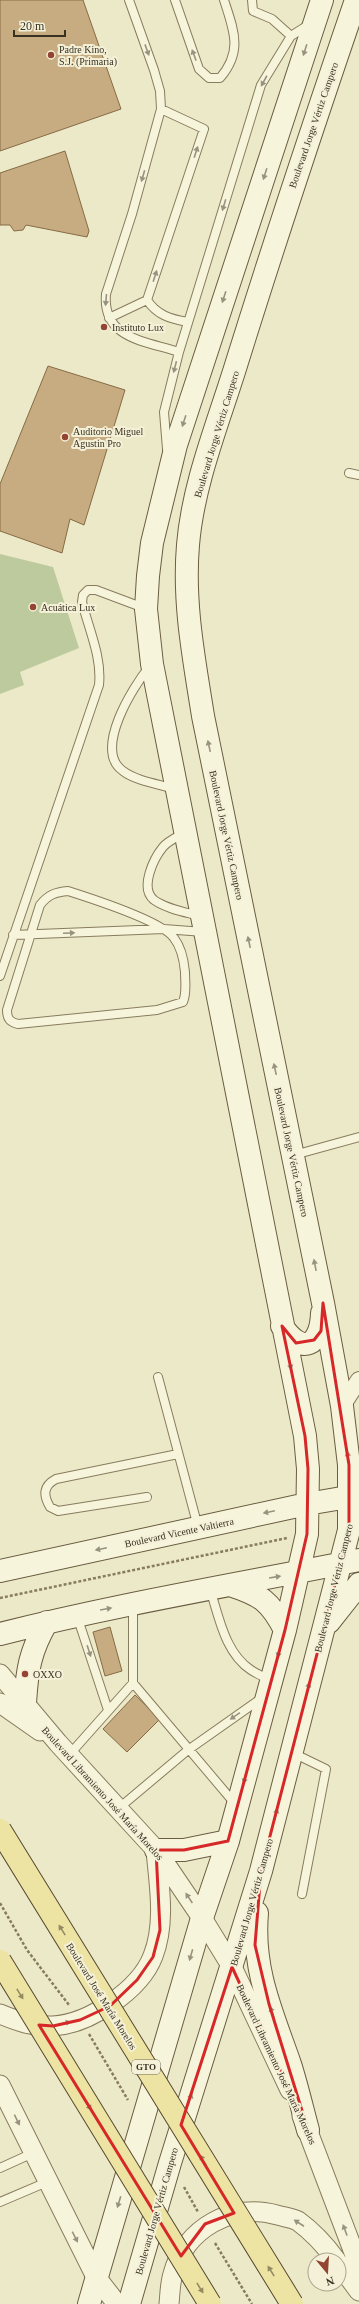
<svg xmlns="http://www.w3.org/2000/svg" width="359" height="2304" font-family="Georgia,serif">
	<style>
		.green { fill: #bcca9d }
		.building { fill: #c8ac81; stroke: #866b45 }
		.lines { fill: none; stroke-linecap: round; stroke-linejoin: round }
		.service-casing { stroke: #887c5e; stroke-width: 10 }
		.minor-casing { stroke: #887c5e; stroke-width: 18 }
		.tertiary-casing { stroke: #887c5e; stroke-width: 21 }
		.secondary-casing { stroke: #6a5d41; stroke-width: 24 }
		.path { stroke: #887c5e; stroke-width: 2.5; stroke-dasharray: 3 2; stroke-linecap: butt }
		.service { stroke: #f7f4dc; stroke-width: 8 }
		.minor { stroke: #f7f4dc; stroke-width: 16 }
		.tertiary { stroke: #f7f4dc; stroke-width: 19 }
		.secondary { stroke: #f7f4dc; stroke-width: 22 }
		.primary-bridge-casing { stroke: #564a32; stroke-width: 24; stroke-linecap: butt }
		.primary-bridge { stroke: #ede4a3; stroke-width: 22 }
		.oneway { fill: #98927e }
		.oneway2 { fill: #938a62 }
		.marked { fill: none; stroke: #d62828; stroke-width: 3; stroke-linejoin: round }
		.poi-dot { fill: #934432; stroke: #f4f1d8; stroke-width: 1.5 }
		.labels { text-anchor: middle; stroke-width: 4; stroke-linejoin: round; paint-order: stroke }
		.shield { fill: #f4f1d8; stroke: #716b58; stroke-width: 1 }
		.shield-label { font-size: 9px; font-weight: bold; fill: #393121 }
		.poi-label { font-size: 10px; fill: #393121; stroke: #f4f1d8; text-anchor: start }
		.street-label { font-size: 10px; fill: #393121; stroke: #f4f1d8 }
	</style>
	<rect width="100%" height="100%" fill="#ece9c9"/>
	<path class="green" d="M0,554L53,567L79,648L20,672L24,685L0,694Z"/>
	<path class="building" d="M0,0H83L121,109L0,151Z
		M65,151L89,231L87,237L26,225L23,230L14,231L10,225H0V173Z
		M48,366L125,390L84,525L70,519L62,553L0,531V484Z
		M110,1627L122,1671L105,1676L93,1632Z
		M135,1695L160,1719L127,1752L103,1729Z"/>
	<g class="lines">
		<defs>
			<path id="service" d="M129,0L154,70L160,91L161,109L132,214L106,294C102,339 146,341 179,352L164,412L167,449
				M175,0L199,69L209,78H220C243,51 234,31 224,0
				M252,0L253,11L272,19L291,36
				M161,109L204,129L147,300C157,315 170,319 188,322
				M109,318L147,300
				M179,352L261,85L291,36L310,24
				M349,473L359,475
				M149,667C133,687 93,750 123,771C136,781 159,784 175,789
				M184,833C177,837 168,841 163,847C154,858 139,888 154,900C167,909 185,912 200,916
				M68,891C90,898 162,921 174,938C181,947 184,961 185,972C185,983 187,992 183,1002L157,1010L18,1024C10,1022 7,1019 7,1010L40,905C48,895 55,892 68,891Z
				M13,935L164,929L204,932
				M0,976L99,685C102,657 89,630 82,602L83,595L88,590H96L144,608
				M294,1155L359,1137
				M158,1377L198,1527
				M147,1497L58,1511L50,1507C43,1495 43,1486 56,1479L178,1454
				M210,1589C219,1617 225,1653 251,1670C257,1674 264,1677 271,1680
				M133,1604V1683L236,1805
				M77,1616L108,1710
				M293,1753L326,1769L302,1894
				M69,1755L133,1683
				M119,1808L188,1750L262,1698
				M0,2168L33,2153
				M0,2202L47,2182"/>
			<path id="minor" d="M342,1406L359,1380"/>
			<path id="tertiary" d="M0,1674L58,1743L156,1850L202,1918L232,1967L290,2090
				M0,1703L40,1731
				M0,2014C17,2021 33,2027 53,2026C89,2024 140,1990 153,1956C166,1923 159,1884 156,1851
				M0,2085L96,2277L117,2304
				M302,2116L359,2266
				M339,2264L359,2291
				M169,2304C170,2294 170,2283 173,2274C185,2228 233,2202 277,2215C284,2217 292,2218 298,2221C313,2232 325,2245 336,2260"/>
			<path id="secondary" d="M282,1326C302,1356 321,1346 322,1313
				M0,1571L307,1504L359,1495
				M230,1585C261,1595 270,1601 285,1630
				M329,1622L359,1584
				M0,1634C118,1604 239,1584 359,1560
				M25,1703C27,1670 30,1651 47,1622
				M156,1850H184L228,1841
				M257,1913C252,1970 272,2012 290,2064C297,2086 302,2108 308,2130
				M89,2304L202,1918L228,1841L285,1630L307,1534L308,1469L305,1436L152,664L146,609L148,576L152,543L176,445L322,0
				M129,2304L170,2163L261,1871L349,1530V1465L342,1406L323,1303L203,716C194,659 183,603 188,545C193,483 219,421 237,362C275,240 315,120 356,0"/>
		</defs>
		<use href="#service" class="service-casing"/>
		<use href="#minor" class="minor-casing"/>
		<use href="#tertiary" class="tertiary-casing"/>
		<use href="#secondary" class="secondary-casing"/>
		<path class="path" d="M0,1598L287,1538
			M0,1903L27,1950L69,2005
			M89,2034L128,2100
			M184,2187L198,2212
			M215,2243L252,2304"/>
		<use href="#service" class="service"/>
		<use href="#minor" class="minor"/>
		<use href="#tertiary" class="tertiary"/>
		<use href="#secondary" class="secondary"/>
		<defs>
			<path id="primary-bridge" d="M0,1830L292,2304
				M0,1961L210,2304"/>
		</defs>
		<use href="#primary-bridge" class="primary-bridge-casing"/>
		<use href="#primary-bridge" class="primary-bridge"/>
	</g>
	<defs><path id="oneway-solid" d="M-6-.8H1V-3.2L6.5 0L1 3.2V.8H-6Z"/></defs>
	<g class="oneway">
		<use href="#oneway-solid" transform="translate(147 50) rotate(70)"/>
		<use href="#oneway-solid" transform="translate(305 50) rotate(108)"/>
		<use href="#oneway-solid" transform="translate(194 55) rotate(-110)"/>
		<use href="#oneway-solid" transform="translate(264 81) rotate(119)"/>
		<use href="#oneway-solid" transform="translate(196 152) rotate(-72)"/>
		<use href="#oneway-solid" transform="translate(265 174) rotate(108)"/>
		<use href="#oneway-solid" transform="translate(143 176) rotate(106)"/>
		<use href="#oneway-solid" transform="translate(224 205) rotate(107)"/>
		<use href="#oneway-solid" transform="translate(155 276) rotate(-72)"/>
		<use href="#oneway-solid" transform="translate(224 297) rotate(108)"/>
		<use href="#oneway-solid" transform="translate(106 300) rotate(95)"/>
		<use href="#oneway-solid" transform="translate(175 367) rotate(104)"/>
		<use href="#oneway-solid" transform="translate(184 421) rotate(108)"/>
		<use href="#oneway-solid" transform="translate(209 746) rotate(-102)"/>
		<use href="#oneway-solid" transform="translate(69 933) rotate(-3)"/>
		<use href="#oneway-solid" transform="translate(249 942) rotate(-102)"/>
		<use href="#oneway-solid" transform="translate(275 1069) rotate(-102)"/>
		<use href="#oneway-solid" transform="translate(315 1265) rotate(-101)"/>
		<use href="#oneway-solid" transform="translate(290 1364) rotate(78)"/>
		<use href="#oneway-solid" transform="translate(348 1457) rotate(-97)"/>
		<use href="#oneway-solid" transform="translate(269 1512) rotate(168)"/>
		<use href="#oneway-solid" transform="translate(101 1549) rotate(168)"/>
		<use href="#oneway-solid" transform="translate(275 1577) rotate(-9)"/>
		<use href="#oneway-solid" transform="translate(106 1609) rotate(-10)"/>
		<use href="#oneway-solid" transform="translate(89 1651) rotate(72)"/>
		<use href="#oneway-solid" transform="translate(279 1652) rotate(105)"/>
		<use href="#oneway-solid" transform="translate(308 1688) rotate(-76)"/>
		<use href="#oneway-solid" transform="translate(235 1716) rotate(146)"/>
		<use href="#oneway-solid" transform="translate(245 1778) rotate(105)"/>
		<use href="#oneway-solid" transform="translate(276 1814) rotate(-76)"/>
		<use href="#oneway-solid" transform="translate(189 1898) rotate(-124)"/>
		<use href="#oneway-solid" transform="translate(191 1955) rotate(106)"/>
		<use href="#oneway-solid" transform="translate(272 2012) rotate(-110)"/>
		<use href="#oneway-solid" transform="translate(65 2023) rotate(-14)"/>
		<use href="#oneway-solid" transform="translate(190 2099) rotate(-72)"/>
		<use href="#oneway-solid" transform="translate(17 2120) rotate(64)"/>
		<use href="#oneway-solid" transform="translate(119 2202) rotate(107)"/>
		<use href="#oneway-solid" transform="translate(299 2223) rotate(-147)"/>
		<use href="#oneway-solid" transform="translate(345 2230) rotate(-110)"/>
		<use href="#oneway-solid" transform="translate(75 2237) rotate(63)"/>
	</g>
	<g class="oneway2">
		<use href="#oneway-solid" transform="translate(62 1930) rotate(-122)"/>
		<use href="#oneway-solid" transform="translate(20 1994) rotate(58)"/>
		<use href="#oneway-solid" transform="translate(88 2105) rotate(58)"/>
		<use href="#oneway-solid" transform="translate(203 2160) rotate(-122)"/>
		<use href="#oneway-solid" transform="translate(271 2271) rotate(-122)"/>
		<use href="#oneway-solid" transform="translate(200 2288) rotate(58)"/>
	</g>
	<path class="marked" d="M323,1303L349,1465V1530L261,1871L255,1945L269,2004L308,2130L232,1967L181,2125L234,2213L205,2224L181,2256L39,2025L53,2026L80,2020L110,2006L137,1980L153,1957L160,1930L156,1850H184L228,1841L285,1630L307,1534L308,1469L305,1436L282,1326L296,1343L314,1340L321,1331Z"/>
	<g class="poi-dot">
		<circle cx="51" cy="55" r="4"/>
		<circle cx="104" cy="327" r="4"/>
		<circle cx="65" cy="437" r="4"/>
		<circle cx="33" cy="607" r="4"/>
		<circle cx="25" cy="1674" r="4"/>
	</g>
	<g class="labels">
		<rect class="shield" x="132" y="2060" width="28" height="14" rx="3"/>
		<g class="shield-label">
			<text x="146" y="2070">GTO</text>
		</g>
		<g class="poi-label">
			<text x="59" y="53">Padre Kino,<tspan x="59" dy="12">S.J. (Primaria)</tspan></text>
			<text x="112" y="331">Instituto Lux</text>
			<text x="73" y="435">Auditorio Miguel<tspan x="73" dy="12">Agustin Pro</tspan></text>
			<text x="41" y="611">Acuática Lux</text>
			<text x="33" y="1678">OXXO</text>
		</g>
		<g class="street-label">
			<text transform="translate(313 125) rotate(-71)" y="4">Boulevard Jorge Vértiz Campero</text>
			<text transform="translate(216 434) rotate(-73)" y="4">Boulevard Jorge Vértiz Campero</text>
			<text transform="translate(227 835) rotate(78)" y="4">Boulevard Jorge Vértiz Campero</text>
			<text transform="translate(292 1152) rotate(78)" y="4">Boulevard Jorge Vértiz Campero</text>
			<text transform="translate(179 1532) rotate(-12)" y="4">Boulevard Vicente Valtierra</text>
			<text transform="translate(333 1588) rotate(-76)" y="4">Boulevard Jorge Vértiz Campero</text>
			<text transform="translate(103 1793) rotate(48)" y="4">Boulevard Libramiento José María Morelos</text>
			<text transform="translate(251 1902) rotate(-74)" y="4">Boulevard Jorge Vértiz Campero</text>
			<text transform="translate(102 1996) rotate(58)" y="4">Boulevard José María Morelos</text>
			<text transform="translate(277 2064) rotate(65)" y="4">Boulevard Libramiento José María Morelos</text>
			<text transform="translate(156 2211) rotate(-74)" y="4">Boulevard Jorge Vértiz Campero</text>
		</g>
	</g>
	<g transform="translate(327 2272) rotate(162)"><circle r="19" fill="#f4f1d8" stroke="#a9a48f"/>
	<path d="M0-3L7 15L0 10L-7 15Z" fill="#934432"/>
	<text y="-6" font-size="11" font-weight="bold" text-anchor="middle" fill="#393121">N</text>
	</g>
	<path d="M14 30v6h51v-6" fill="none" stroke="#393121" stroke-width="2"/>
	<text x="20" y="30" font-size="12" fill="#393121" stroke="#f4f1d8" stroke-width="3" paint-order="stroke">20 m</text>
</svg>
